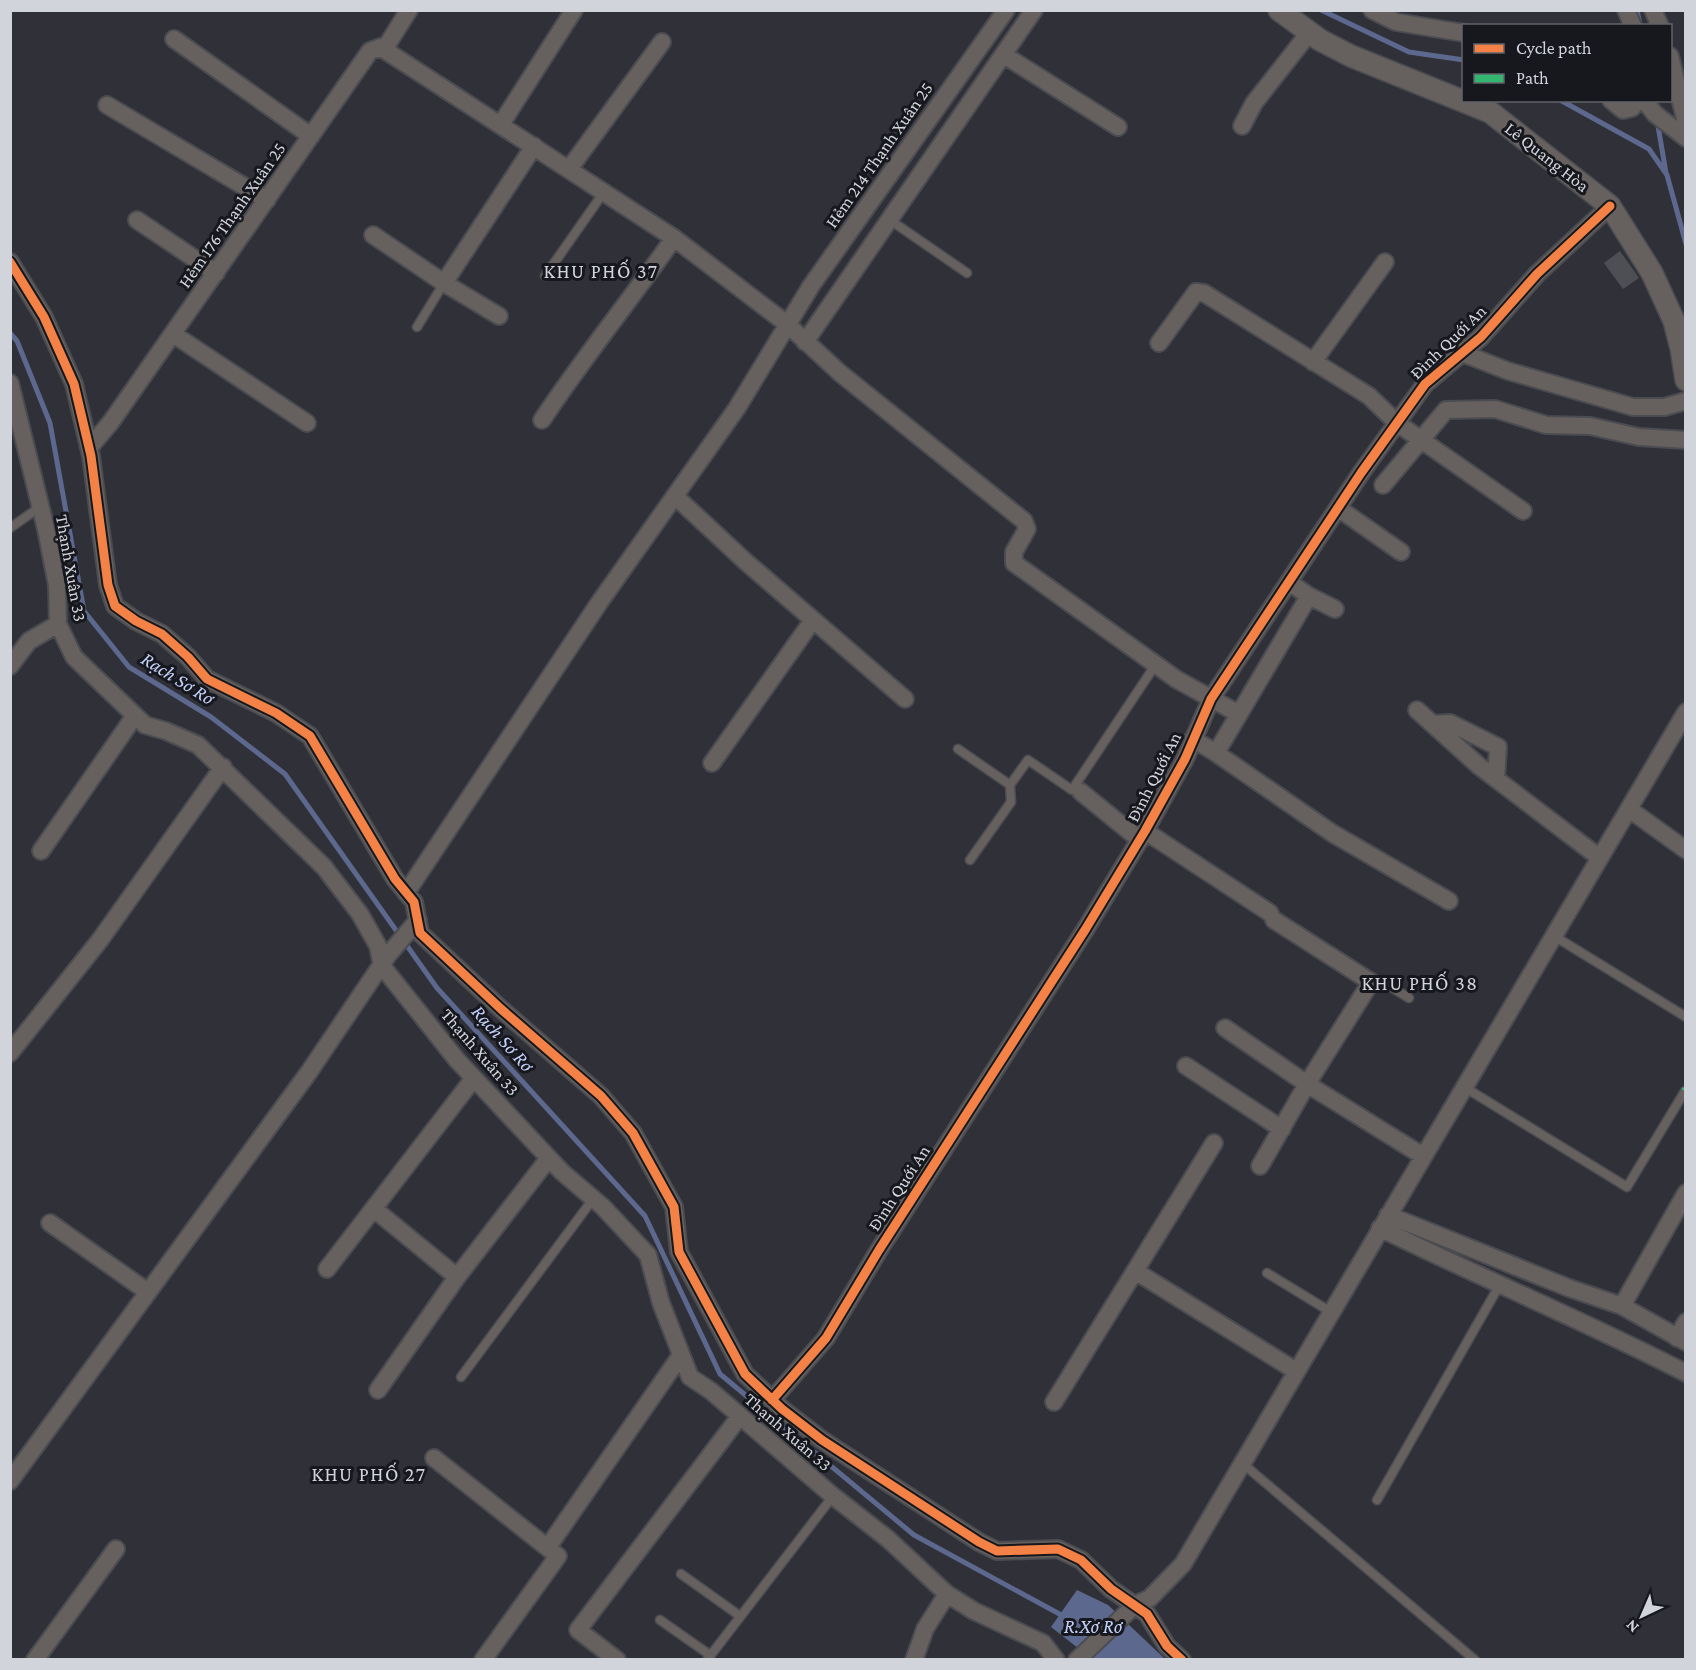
<svg xmlns="http://www.w3.org/2000/svg" width="1696" height="1670" font-family="'Crimson Pro',serif">
	<style>
		.water { fill: #5d688e }
		.lines { fill: none; stroke-linecap: round; stroke-linejoin: round }
		.stream { stroke: #5d688e; stroke-width: 5 }
		.building { fill: #4e4f55 }
		.service-casing { stroke: #4b4c51; stroke-width: 11 }
		.minor-casing { stroke: #4b4c51; stroke-width: 20 }
		.tertiary-casing { stroke: #4b4c51; stroke-width: 24 }
		.service { stroke: #66615e; stroke-width: 8 }
		.minor { stroke: #66615e; stroke-width: 16 }
		.tertiary { stroke: #66615e; stroke-width: 21 }
		.quiet { stroke: #33b770; stroke-width: 8; stroke-dasharray: 15 8; stroke-linecap: butt }
		.cycleway-casing { stroke: #16181d; stroke-width: 13 }
		.cycleway { stroke: #f48246; stroke-width: 9 }
		.labels { text-anchor: middle; stroke-width: 6; stroke-linejoin: round; paint-order: stroke }
		.street-label { font-size: 18px; fill: #d2d4dc; stroke: #16181d }
		.neighbourhood-label { font-size: 20px; letter-spacing: 1.5px; fill: #d2d4dc; stroke: #16181d }
		.water-label { font-size: 20px; font-style: italic; fill: #c3d0f9; stroke: #16181d }
	</style>
	<rect width="100%" height="100%" fill="#303138"/>
	<path class="water" d="M1077,1590L1108,1605L1165,1659H1092L1051,1627Z"/>
	<g class="lines">
		<path class="stream" d="M1321,10L1409,52L1464,60
			M1637,10L1640,24
			M1560,100L1649,149L1667,175L1686,244
			M1657,120L1666,173
			M10,333L17,341L50,423L84,611L129,667L211,717L285,774L437,988L645,1216L720,1374L914,1535L1065,1617"/>
	</g>
	<path class="building" d="M1620,251L1639,278L1623,289L1604,263Z"/>
	<g class="lines">
		<defs>
			<path id="service" d="M890,220L967,273
				M545,276L604,192
				M417,327L444,283
				M10,528L40,507
				M958,749L1010,785
				M970,860L1011,802L1010,785L1028,760L1072,790L1156,664
				M1554,936L1686,1017
				M1371,982L1379,987L1383,982L1409,998
				M1464,1087L1627,1187L1685,1091
				M1267,1273L1331,1312
				M461,1377L593,1199
				M1242,1463L1475,1660
				M1377,1500L1499,1286
				M681,1574L740,1616
				M660,1620L710,1655
				M707,1660L833,1496"/>
			<path id="minor" d="M1372,10L1396,22L1464,33
				M1626,10L1633,26
				M1653,10L1660,26
				M174,39L311,136
				M380,47L674,238L787,324L840,373L1024,521L1027,529L1014,552V563L1176,679L1239,714
				M1004,55L1118,127
				M1670,56L1686,123
				M1611,100L1623,110L1632,108L1638,100
				M1644,100L1655,114L1686,138
				M107,105L267,200
				M501,124L574,10
				M1242,126L1254,103L1309,33
				M569,169L662,42
				M137,220L216,273
				M373,235L444,283
				M10,262L44,317L74,384L91,456L108,585L115,606L136,621L162,634L188,657L207,679L276,713L310,736L395,879L414,902L420,933L501,1009L601,1096L633,1133L674,1207L679,1252L745,1374L782,1409L822,1440L979,1542L997,1551L1058,1549L1081,1560L1111,1589L1147,1614L1167,1646L1182,1660
				M499,316L444,283L534,146
				M173,334L307,423
				M805,342L1034,10
				M1159,343L1196,292L1204,293L1369,396L1397,423L1523,511
				M1462,353L1508,371L1633,407H1664L1686,401
				M1313,362L1385,262
				M10,383L46,529L57,585L58,624L74,657L145,725L166,731L198,745L324,867L360,914L378,946L382,966L457,1060L562,1172L603,1207L648,1255L661,1303L690,1377L711,1391L833,1496L888,1539L947,1594L974,1611L1043,1643L1056,1660
				M542,420C584,357 631,299 674,238
				M89,448L111,422L370,51L387,45L409,10
				M1383,485L1446,410L1495,409L1546,425L1590,426L1639,437L1686,440
				M675,496L746,562L905,699
				M1338,508L1401,552
				M1289,582L1309,596L1335,609
				M10,666L29,641L58,624
				M1417,710L1479,766L1600,858
				M1433,724L1450,723L1498,747L1496,779
				M1193,739L1216,753L1309,596
				M1216,753L1332,833L1449,901
				M712,763L813,620
				M1081,792L1140,840
				M1629,809L1686,850
				M1145,831L1270,913
				M41,851L134,717
				M406,893L599,603L737,408L811,286L1006,10
				M1274,920L1371,982L1307,1084L1423,1156
				M1225,1028L1307,1084L1260,1166
				M10,1053L100,940L223,767
				M1186,1066L1282,1129
				M374,1209L457,1277
				M1388,1215L1569,1288L1622,1306L1686,1342
				M50,1223L148,1292
				M1380,1228C1481,1278 1585,1321 1686,1373
				M327,1269L474,1078
				M1135,1271L1214,1143
				M1622,1306L1686,1193
				M1677,1338L1686,1322
				M378,1390L457,1277L549,1158
				M772,1400L826,1338L879,1250L1085,930L1145,831L1185,759L1211,699L1361,473L1425,384L1481,337L1537,274L1610,206
				M1054,1402L1135,1271L1296,1371
				M434,1458L558,1556L483,1660
				M10,1481L309,1072L388,955L418,920
				M548,1547L681,1355
				M35,1660L116,1549
				M617,1660L578,1630L740,1416
				M914,1660L925,1629L947,1594
				M1077,1660L1135,1605L1150,1598L1183,1564L1686,712"/>
			<path id="tertiary" d="M1279,10L1320,40L1351,56L1490,112L1610,206L1652,273L1674,321L1681,348L1686,380"/>
		</defs>
		<use href="#service" class="service-casing"/>
		<use href="#minor" class="minor-casing"/>
		<use href="#tertiary" class="tertiary-casing"/>
		<use href="#service" class="service"/>
		<use href="#minor" class="minor"/>
		<use href="#tertiary" class="tertiary"/>
		<path class="quiet" d="M1685,1091L1686,1089"/>
		<defs>
			<path id="cycleway" d="M10,262L44,317L74,384L91,456L108,585L115,606L136,621L162,634L188,657L207,679L276,713L310,736L395,879L414,902L420,933L501,1009L601,1096L633,1133L674,1207L679,1252L745,1374L782,1409L822,1440L979,1542L997,1551L1058,1549L1081,1560L1111,1589L1147,1614L1167,1646L1182,1660
				M772,1400L826,1338L879,1250L1085,930L1145,831L1185,759L1211,699L1361,473L1425,384L1481,337L1537,274L1610,206"/>
		</defs>
		<use href="#cycleway" class="cycleway-casing"/>
		<use href="#cycleway" class="cycleway"/>
	</g>
	<g class="labels">
		<g class="street-label">
			<text transform="translate(879 155) rotate(-55)" y="6">Hẻm 214 Thạnh Xuân 25</text>
			<text transform="translate(1547 157) rotate(38)" y="6">Lê Quang Hòa</text>
			<text transform="translate(232 215) rotate(-55)" y="6">Hẻm 176 Thạnh Xuân 25</text>
			<text transform="translate(1448 342) rotate(-44)" y="6">Đình Quới An</text>
			<text transform="translate(71 568) rotate(80)" y="6">Thạnh Xuân 33</text>
			<text transform="translate(1154 777) rotate(-63)" y="6">Đình Quới An</text>
			<text transform="translate(480 1052) rotate(49)" y="6">Thạnh Xuân 33</text>
			<text transform="translate(899 1188) rotate(-57)" y="6">Đình Quới An</text>
			<text transform="translate(788 1432) rotate(41)" y="6">Thạnh Xuân 33</text>
		</g>
		<g class="neighbourhood-label">
			<text x="601" y="278">KHU PHỐ 37</text>
			<text x="1420" y="990">KHU PHỐ 38</text>
			<text x="369" y="1481">KHU PHỐ 27</text>
		</g>
		<g class="water-label">
			<text transform="translate(178 678) rotate(32)" y="7">Rạch Sơ Rơ</text>
			<text transform="translate(503 1038) rotate(48)" y="7">Rạch Sơ Rơ</text>
			<text x="1093" y="1633">R.Xơ Rơ</text>
		</g>
	</g>
	<rect width="1696" height="1670" fill="none" stroke="#d2d4dc" stroke-width="24"/>
	<rect x="1462" y="24" width="210" height="78" fill="#16181d" stroke="#616369" stroke-width="1.5"/>
	<rect x="1474" y="44" width="30" height="9" fill="#f48246" stroke="#616369" stroke-width="1.5"/>
	<text x="1516" y="54" font-size="18" fill="#d2d4dc">Cycle path</text>
	<rect x="1474" y="74" width="30" height="9" fill="#33b770" stroke="#616369" stroke-width="1.5"/>
	<text x="1516" y="84" font-size="18" fill="#d2d4dc">Path</text>
	<g transform="translate(1642 1616) rotate(224)" stroke="#16181d" stroke-width="4.5" paint-order="stroke">
	<path d="M0-4.5L10 22L0 15L-10 22Z" fill="#d2d4dc"/>
	<text y="-9" font-size="16" font-weight="bold" text-anchor="middle" fill="#d2d4dc">N</text>
	</g>
</svg>
